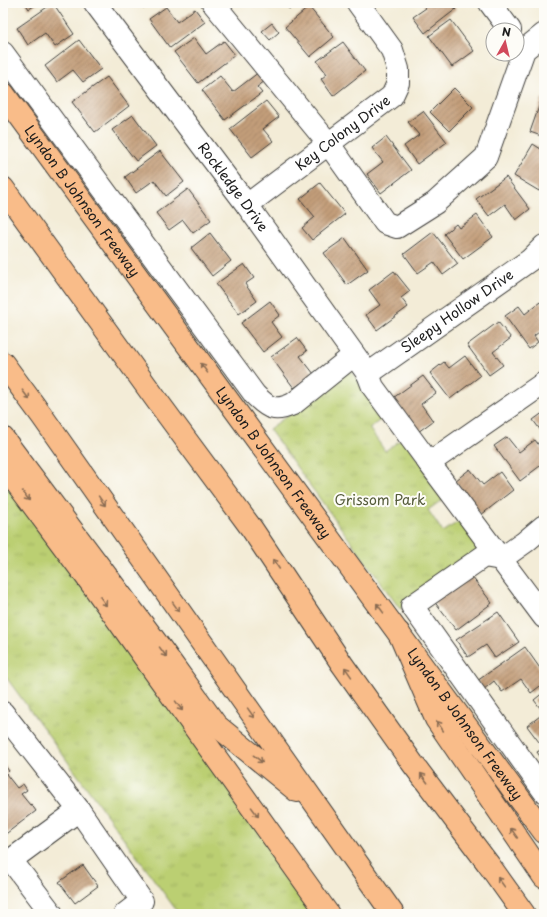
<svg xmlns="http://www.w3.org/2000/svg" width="547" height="917" font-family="'Playpen Sans',sans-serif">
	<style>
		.grass { fill: url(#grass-tufts); stroke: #6c7647 }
		.building { fill: url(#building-hatch) }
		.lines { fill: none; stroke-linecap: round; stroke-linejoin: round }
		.minor-casing { stroke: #3c3b38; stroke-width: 24 }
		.major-casing { stroke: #3c3b38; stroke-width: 24 }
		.highway-casing { stroke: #3c3b38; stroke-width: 24 }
		.minor { stroke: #fff; stroke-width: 22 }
		.major { stroke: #f9bc89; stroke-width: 22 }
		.highway { stroke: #f9bc89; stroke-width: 22 }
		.oneway { stroke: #8a6c52 }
		.labels { text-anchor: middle; stroke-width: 4; stroke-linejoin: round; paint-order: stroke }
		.street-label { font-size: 14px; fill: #1c1c1c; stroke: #fdfcf7 }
		.park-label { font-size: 14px; fill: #545b3a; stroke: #fdfcf7 }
	</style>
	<defs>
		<pattern id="grass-tufts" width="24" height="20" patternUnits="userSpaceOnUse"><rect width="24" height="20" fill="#bbcf72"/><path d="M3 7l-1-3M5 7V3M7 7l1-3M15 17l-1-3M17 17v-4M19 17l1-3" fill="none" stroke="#a0b162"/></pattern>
		<pattern id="building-hatch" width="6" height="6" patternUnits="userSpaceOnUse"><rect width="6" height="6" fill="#c39e7a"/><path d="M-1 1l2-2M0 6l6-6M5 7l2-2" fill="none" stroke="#9e8063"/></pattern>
	</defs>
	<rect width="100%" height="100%" fill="#fdfcf7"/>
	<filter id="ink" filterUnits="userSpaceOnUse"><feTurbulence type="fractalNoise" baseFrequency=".025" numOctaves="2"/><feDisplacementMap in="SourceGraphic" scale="8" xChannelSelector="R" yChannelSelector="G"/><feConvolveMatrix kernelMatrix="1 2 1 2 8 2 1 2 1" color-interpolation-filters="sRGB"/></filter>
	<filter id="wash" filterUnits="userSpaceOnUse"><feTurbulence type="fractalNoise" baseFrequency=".012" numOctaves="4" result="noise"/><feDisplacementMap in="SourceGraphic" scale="16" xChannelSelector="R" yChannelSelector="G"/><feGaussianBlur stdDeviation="0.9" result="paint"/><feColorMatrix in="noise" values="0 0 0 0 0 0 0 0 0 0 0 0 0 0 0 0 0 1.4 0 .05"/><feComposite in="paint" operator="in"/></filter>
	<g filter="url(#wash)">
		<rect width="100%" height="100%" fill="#f3ecd7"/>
		<path class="grass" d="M350,370L385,417L369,428L385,451L403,438L446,497L428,510L443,532L465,517L486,547L400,609L269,429Z
			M3,462L335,914H179L3,673Z"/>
		<g id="blocks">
			<path class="building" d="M25,3H39L29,9Z
				M53,3L74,34L55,47L45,33L28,45L17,28Z
				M139,3H151L143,8Z
				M284,3H297L289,9Z
				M422,3H451L456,9L425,33L413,17L426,8Z
				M166,7L177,22L195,9L205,22L170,48L149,19Z
				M309,7L334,37L310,57L285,27Z
				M451,20L474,51L452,67L429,36Z
				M272,23L279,32L270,40L262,31Z
				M194,38L206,54L224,41L235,55L198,83L174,52Z
				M79,40L101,69L83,82L73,70L57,82L45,66Z
				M343,42L365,71L333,96L321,79L327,74L317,61Z
				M259,72L265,81L257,87L262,93L225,120L202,90L220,76L233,92Z
				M107,77L129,106L95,132L72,102Z
				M454,88L473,107L449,131L430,112Z
				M542,98L544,99V137L530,132Z
				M266,101L279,117L263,129L273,141L252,157L230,129Z
				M423,111L447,142L417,164L404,146L419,135L408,122Z
				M133,115L156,146L136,161L112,130Z
				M386,137L411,170L381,193L367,174L383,162L372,148Z
				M533,144L544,151V182L539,191L514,176Z
				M160,151L184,182L166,196L154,180L136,193L125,177Z
				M506,177L530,209L516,220L505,204L489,216L476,199Z
				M320,183L345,214L312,240L302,228L315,217L300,199Z
				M188,189L211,220L193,233L183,220L169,230L156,213Z
				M477,215L493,237L463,259L444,234L456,224L459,228Z
				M433,232L458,264L443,275L434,262L418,273L404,254Z
				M210,233L231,261L212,276L191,248Z
				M345,238L368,270L347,285L324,253Z
				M244,264L254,278L245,284L257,301L239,314L216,284Z
				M394,271L410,291L401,298L408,307L377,330L366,315L380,305L369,290Z
				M270,301L280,315L271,322L282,337L263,352L241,323Z
				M540,302L544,307V328L534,336L538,342L529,349L505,316L519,306L525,314Z
				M498,322L511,338L493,352L503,365L489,375L467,345Z
				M297,338L307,351L300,356L314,374L294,388L271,357Z
				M465,356L480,376L450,399L430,373L444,362L449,368Z
				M423,376L436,393L421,404L433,421L418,432L393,398Z
				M544,412V435L533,420Z
				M507,437L519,452L535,440L544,452V463L520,481L494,446Z
				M470,469L483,485L500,472L513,490L481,515L455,481Z
				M469,573L492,603L456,630L433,600Z
				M498,612L519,642L495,658L486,645L468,657L456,640Z
				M525,647L544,674V683L531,693L521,679L502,692L494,681L483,690L477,681Z
				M544,692V738L539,742L527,726L544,713L534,700Z
				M544,748V762L537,752Z
				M3,763L9,771L6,774L17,788L23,784L27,790L21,794L30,805L31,804L36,811L3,836Z
				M83,865L98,886L75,903L59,882Z"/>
		</g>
	</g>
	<g filter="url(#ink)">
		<use href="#blocks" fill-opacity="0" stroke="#3c3b38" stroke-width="1"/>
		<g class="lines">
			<defs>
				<g id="minor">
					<path id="s1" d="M95,3L247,205L368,374L373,387L429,463L544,383"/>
					<path d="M213,3L328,143L385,223L397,227L435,203L486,157L524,50L544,34"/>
					<path d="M490,3L510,30"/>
					<path d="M3,53L255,395C269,409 275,412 293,404L354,355"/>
					<path id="s2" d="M247,205L392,96L398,83V69L392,50L358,3"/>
					<path id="s3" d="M368,374L530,260L544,246"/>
					<path d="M429,463L544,617"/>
					<path d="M501,559L484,556L412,606L544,791"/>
					<path d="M501,559L525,542L544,526"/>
					<path d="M3,713L79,810"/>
					<path d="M52,914L11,860L79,810L142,901L125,914"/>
				</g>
				<g id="major">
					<path id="s4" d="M3,93L544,832"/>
					<path d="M3,465L94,587L328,914"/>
				</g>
				<path id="highway" d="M3,188L158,402L252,529L342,664L413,764L489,865L524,914
					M3,363L42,416L393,914
					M3,438L159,646L216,725L297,791
					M399,633L436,719L544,877"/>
			</defs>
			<use href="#minor" class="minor-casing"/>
			<use href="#major" class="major-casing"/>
			<use href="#highway" class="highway-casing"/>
			<use href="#minor" class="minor"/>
			<use href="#major" class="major"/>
			<use href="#highway" class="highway"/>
		</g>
		<defs><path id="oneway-shaft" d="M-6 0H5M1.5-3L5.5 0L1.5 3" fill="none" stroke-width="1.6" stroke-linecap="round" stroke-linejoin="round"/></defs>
		<g class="oneway">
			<use href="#oneway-shaft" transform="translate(204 368) rotate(-126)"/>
			<use href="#oneway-shaft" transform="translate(26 395) rotate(53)"/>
			<use href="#oneway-shaft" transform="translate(26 496) rotate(54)"/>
			<use href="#oneway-shaft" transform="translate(102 501) rotate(55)"/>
			<use href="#oneway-shaft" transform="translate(276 564) rotate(-124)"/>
			<use href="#oneway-shaft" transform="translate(103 601) rotate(54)"/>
			<use href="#oneway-shaft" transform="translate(176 607) rotate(55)"/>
			<use href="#oneway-shaft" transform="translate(380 608) rotate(-126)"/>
			<use href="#oneway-shaft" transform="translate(163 652) rotate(54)"/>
			<use href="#oneway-shaft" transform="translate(348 672) rotate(-125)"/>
			<use href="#oneway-shaft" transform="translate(179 706) rotate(54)"/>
			<use href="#oneway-shaft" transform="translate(251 713) rotate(55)"/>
			<use href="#oneway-shaft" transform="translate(440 726) rotate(-124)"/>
			<use href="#oneway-shaft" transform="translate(258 759) rotate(39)"/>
			<use href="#oneway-shaft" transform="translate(424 778) rotate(-127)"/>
			<use href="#oneway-shaft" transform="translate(255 812) rotate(54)"/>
			<use href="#oneway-shaft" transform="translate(514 833) rotate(-125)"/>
			<use href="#oneway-shaft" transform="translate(501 882) rotate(-126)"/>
		</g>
	</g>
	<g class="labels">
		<g class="street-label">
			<text dy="5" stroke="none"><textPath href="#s2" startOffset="120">Key Colony Drive</textPath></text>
			<text dy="5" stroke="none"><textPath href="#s1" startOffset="230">Rockledge Drive</textPath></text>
			<text dy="5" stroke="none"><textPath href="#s4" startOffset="134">Lyndon B Johnson Freeway</textPath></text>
			<text dy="5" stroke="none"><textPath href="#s3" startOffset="109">Sleepy Hollow Drive</textPath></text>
			<text dy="5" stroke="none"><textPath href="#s4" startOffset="458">Lyndon B Johnson Freeway</textPath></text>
			<text dy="5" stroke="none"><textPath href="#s4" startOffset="782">Lyndon B Johnson Freeway</textPath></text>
		</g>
		<g class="park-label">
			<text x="380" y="505">Grissom Park</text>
		</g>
	</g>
	<rect width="547" height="917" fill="none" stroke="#fdfcf7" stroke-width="16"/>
	<g transform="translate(505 42) rotate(8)"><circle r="19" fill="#fdfcf7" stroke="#a3a29f"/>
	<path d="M0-3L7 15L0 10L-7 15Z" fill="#d1495b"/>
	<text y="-6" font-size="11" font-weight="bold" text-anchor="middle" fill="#1c1c1c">N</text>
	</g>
</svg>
